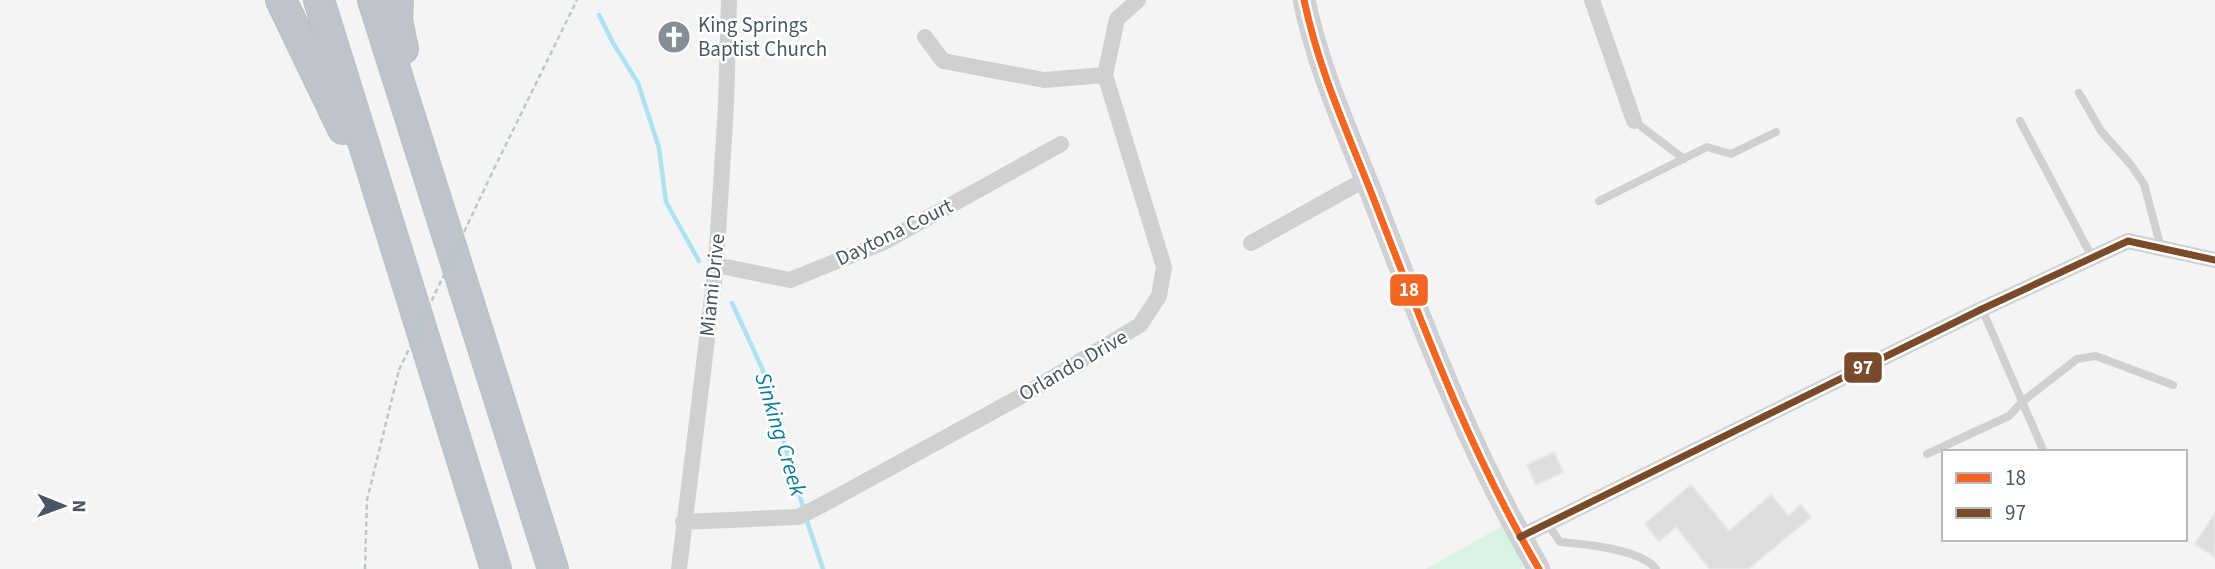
<svg xmlns="http://www.w3.org/2000/svg" width="2215" height="569" font-family="'Source Sans 3',sans-serif">
	<style>
		.green { fill: #d9f2e3 }
		.lines { fill: none; stroke-linecap: round; stroke-linejoin: round }
		.stream { stroke: #aee2f0; stroke-width: 4.5 }
		.building { fill: #ddddde; stroke: #e5e6e7; stroke-width: 2 }
		.highway-casing { stroke: #b9bec3; stroke-width: 32 }
		.path { stroke: #bcc7c4; stroke-width: 2.5; stroke-dasharray: 5 3.5; stroke-linecap: butt }
		.lane { stroke: #ced0d2; stroke-width: 8 }
		.street { stroke: #ced0d2; stroke-width: 16 }
		.secondary { stroke: #ced0d4; stroke-width: 23 }
		.highway { stroke: #bec4c9; stroke-width: 30 }
		.path-bridge { stroke: #bcc7c4; stroke-width: 2.5; stroke-dasharray: 5 3.5; stroke-linecap: butt }
		.bus-1-casing { stroke: #fff; stroke-width: 12 }
		.bus-2-casing { stroke: #fff; stroke-width: 12 }
		.bus-1 { stroke: #f26522; stroke-width: 7 }
		.bus-2 { stroke: #7a4b2a; stroke-width: 7 }
		.labels { text-anchor: middle; stroke-width: 5; stroke-linejoin: round; paint-order: stroke }
		.poi-label { font-size: 21px; fill: #4a5661; stroke: #fff; text-anchor: start }
		.street-label { font-size: 21px; fill: #4a5661; stroke: #fff }
		.water-label { font-size: 23px; font-style: italic; fill: #0c7c9b; stroke: #fff }
		.line-badge { stroke: #fff; stroke-width: 2.5 }
		.badge-label { font-size: 19px; text-anchor: middle; font-weight: bold; fill: #fff }
	</style>
	<rect width="100%" height="100%" fill="#f4f4f4"/>
	<path class="green" d="M1504,525L1526,566L1520,569H1426Z"/>
	<g class="lines">
		<path class="stream" d="M599,15L613,43L638,83L659,148L666,202L699,261
			M732,303L762,368L804,510
			M806,518L823,569"/>
	</g>
	<path class="building" d="M1554,452L1563,472L1536,485L1527,465Z
		M1691,485L1729,531L1771,495L1788,516L1801,505L1811,517L1748,569H1710L1676,527L1659,541L1645,524Z
		M2215,513V557L2195,544Z"/>
	<g class="lines">
		<defs>
			<path id="highway" d="M281,0L343,129
				M319,0L496,569
				M373,0L553,569
				M398,0L397,20L403,49"/>
		</defs>
		<use href="#highway" class="highway-casing"/>
		<path class="path" d="M490,177L577,0
			M365,569L367,500L399,370"/>
		<path class="lane" d="M2079,93L2101,131L2131,165L2144,184L2161,248
			M1634,121L1684,159
			M2020,121L2092,257
			M1599,201L1707,147L1731,154L1776,132
			M1982,309L2044,452
			M1927,454L2009,416L2022,402L2077,359L2096,356L2173,385
			M1547,523L1560,542C1584,544 1641,549 1656,569"/>
		<path class="street" d="M1592,0L1634,121
			M925,37L943,61L1044,80L1105,75
			M1251,243L1366,179
			M716,265L790,280L884,242L1061,144
			M683,522L798,517L822,505L1027,393L1140,325L1159,296L1164,267L1105,75L1117,19L1138,0
			M1520,537L1982,309L2128,241L2215,260
			M679,569L716,265L726,105L729,0"/>
		<path class="secondary" d="M1304,0C1320,75 1349,135 1376,205C1424,329 1471,454 1539,569"/>
		<use href="#highway" class="highway"/>
		<path class="path-bridge" d="M399,370L490,177"/>
		<defs>
			<path id="bus-1" d="M1304,0C1320,75 1349,135 1376,205C1424,329 1471,454 1539,569"/>
			<path id="bus-2" d="M1520,537L1982,309L2128,241L2215,260"/>
		</defs>
		<use href="#bus-1" class="bus-1-casing"/>
		<use href="#bus-2" class="bus-2-casing"/>
		<use href="#bus-1" class="bus-1"/>
		<use href="#bus-2" class="bus-2"/>
	</g>
	<defs>
		<symbol id="church-disc" viewBox="-11 -11 22 22"><circle r="9.5" fill="#868d94" stroke="#fff"/><path d="M-1.2-6h2.4v3.5h3.3v2.4h-3.3V6h-2.4V-.1h-3.3v-2.4h3.3Z" fill="#fff"/></symbol>
	</defs>
	<g fill-rule="evenodd">
		<use href="#church-disc" x="655" y="18" width="38" height="38"/>
	</g>
	<g class="labels">
		<g class="poi-label">
			<text x="698" y="32">King Springs<tspan x="698" dy="24">Baptist Church</tspan></text>
		</g>
		<g class="street-label">
			<text transform="translate(894 232) rotate(-26)" y="7">Daytona Court</text>
			<text transform="translate(712 285) rotate(-84)" y="7">Miami Drive</text>
			<text transform="translate(1073 365) rotate(-30)" y="7">Orlando Drive</text>
		</g>
		<g class="water-label">
			<text transform="translate(781 434) rotate(73)" y="8">Sinking Creek</text>
		</g>
	</g>
	<g class="line-badge">
		<rect x="1389" y="273" width="40" height="34" rx="7" fill="#f26522"/>
		<rect x="1843" y="351" width="40" height="33" rx="7" fill="#7a4b2a"/>
	</g>
	<g class="badge-label">
		<text x="1409" y="296">18</text>
		<text x="1863" y="374">97</text>
	</g>
	<rect x="1942" y="450" width="245" height="91" fill="#ffffff" stroke="#b7bbc0" stroke-width="2"/>
	<rect x="1956" y="473" width="35" height="10" fill="#f26522" stroke="#b7bbc0" stroke-width="2"/>
	<text x="2005" y="485" font-size="21" fill="#4a5661">18</text>
	<rect x="1956" y="508" width="35" height="10" fill="#7a4b2a" stroke="#b7bbc0" stroke-width="2"/>
	<text x="2005" y="520" font-size="21" fill="#4a5661">97</text>
	<g transform="translate(63 506) rotate(91)" stroke="#ffffff" stroke-width="5" paint-order="stroke">
	<path d="M0-5L12 26L0 18L-12 26Z" fill="#4a5661"/>
	<text y="-10" font-size="19" font-weight="bold" text-anchor="middle" fill="#4a5661">N</text>
	</g>
</svg>
